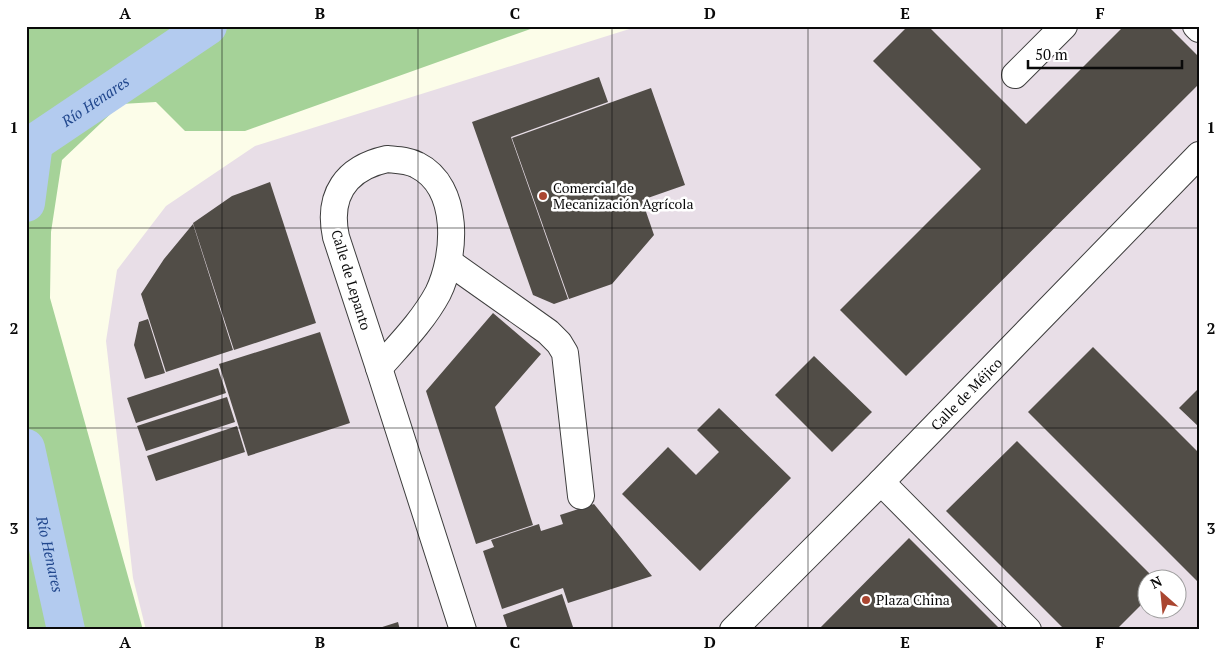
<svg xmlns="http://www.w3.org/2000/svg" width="1225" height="656" font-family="'PT Serif',serif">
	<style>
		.industrial { fill: #e8dee7; fill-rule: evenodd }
		.forest { fill: #a5d298 }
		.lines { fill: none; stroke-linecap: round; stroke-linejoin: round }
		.river { stroke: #b3cbef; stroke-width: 38 }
		.building { fill: #514d47 }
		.minor-casing { stroke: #3d3d3d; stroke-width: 28 }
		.minor { stroke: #fff; stroke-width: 26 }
		.grid { fill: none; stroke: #0a0a0a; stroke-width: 1; stroke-opacity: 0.55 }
		.poi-dot { fill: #aa4631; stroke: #fff; stroke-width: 2 }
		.labels { text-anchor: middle; stroke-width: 5; stroke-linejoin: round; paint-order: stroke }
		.poi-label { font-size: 14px; fill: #0a0a0a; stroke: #fff; text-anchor: start }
		.street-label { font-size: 14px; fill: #0a0a0a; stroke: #fff }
		.water-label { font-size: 15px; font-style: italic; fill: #21478d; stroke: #fff }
		.neatline { fill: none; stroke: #0a0a0a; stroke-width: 2 }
		.grid-label { font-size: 16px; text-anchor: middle; font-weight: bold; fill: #0a0a0a }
	</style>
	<rect width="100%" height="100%" fill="#fcfde9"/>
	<path class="industrial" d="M639,26H1199V630H146L133,578L106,341L117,270L166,206L255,146ZM1148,578H1178V608H1148Z"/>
	<path class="forest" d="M26,26H539L245,131H185L156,102L121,104L62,160L51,232L50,298L143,630H26Z"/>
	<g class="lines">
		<g class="river">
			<path id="s1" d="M26,203L34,143L208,26"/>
			<path id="s2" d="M26,448L66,630"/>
		</g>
	</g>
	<path class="building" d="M908,26H928L1026,124L1124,26H1168L1199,57V84L906,376L840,310L981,169L873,61Z
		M599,77L608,102L511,137L568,299L554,304L533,295L472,122Z
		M651,88L685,185L642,200L654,235L612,284L569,299L512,138Z
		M270,182L316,323L234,350L193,223L232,196Z
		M193,224L233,350L166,372L141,294L164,259Z
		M493,313L541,354L495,407L533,525L476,544L426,391Z
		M148,319L165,373L145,379L134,345L139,322Z
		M320,332L350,423L248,456L219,364Z
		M1093,347L1199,453V583L1028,412Z
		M814,356L872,412L832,452L775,395Z
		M218,368L226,393L136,423L127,398Z
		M1199,388V427L1179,408Z
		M227,397L235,422L146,451L137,426Z
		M719,408L791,478L700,571L622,494L668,447L696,475L719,452L697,430Z
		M237,426L245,452L156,481L147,456Z
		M1017,441L1154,578H1148V598L1116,630H1065L946,511Z
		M594,504L652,576L568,603L563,588L502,609L483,551L494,547L491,540L539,524L541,531L563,524L560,515Z
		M909,538L1001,630H818Z
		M562,594L574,630H508L503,615Z
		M398,622L400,630H376V629Z"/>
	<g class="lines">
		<defs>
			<g id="minor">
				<path d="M1196,26L1199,29"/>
				<path d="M1015,75L1064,26"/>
				<path d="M387,159C397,160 408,160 417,165C461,187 456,256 438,293C423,321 400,344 379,368L336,237C327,195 346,168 387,159Z"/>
				<path d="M449,262L548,332L559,343L565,353L581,496"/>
				<path d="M379,368L463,630"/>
				<path d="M881,482L1028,630"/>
				<path id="s3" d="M733,630L881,482L1199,155"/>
			</g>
		</defs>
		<use href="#minor" class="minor-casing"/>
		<use href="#minor" class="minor"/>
	</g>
	<path class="grid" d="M222,26V630M418,26V630M612,26V630M808,26V630M1002,26V630M26,228H1199M26,428H1199"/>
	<g class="poi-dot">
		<circle cx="543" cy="196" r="5"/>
		<circle cx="866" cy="600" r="5"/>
	</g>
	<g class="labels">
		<g class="poi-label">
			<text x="553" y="193">Comercial de<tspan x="553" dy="16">Mecanización Agrícola</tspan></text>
			<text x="876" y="605">Plaza China</text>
		</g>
		<g class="street-label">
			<text transform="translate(351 280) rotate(73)" y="5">Calle de Lepanto</text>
			<text dy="5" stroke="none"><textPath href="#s3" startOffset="332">Calle de Méjico</textPath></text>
		</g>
		<g class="water-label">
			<text dy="5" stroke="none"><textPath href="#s1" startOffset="135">Río Henares</textPath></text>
			<text dy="5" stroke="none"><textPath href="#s2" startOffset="109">Río Henares</textPath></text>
		</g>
	</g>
	<rect width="1225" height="656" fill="none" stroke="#ffffff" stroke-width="55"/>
	<g transform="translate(1162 594) rotate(333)"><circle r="24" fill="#ffffff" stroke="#9d9d9d"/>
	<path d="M0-4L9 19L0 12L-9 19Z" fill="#aa4631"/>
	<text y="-8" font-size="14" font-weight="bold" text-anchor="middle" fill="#0a0a0a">N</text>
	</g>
	<path d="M1028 60v8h154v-8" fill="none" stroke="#0a0a0a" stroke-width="2.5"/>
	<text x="1035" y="60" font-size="15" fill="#0a0a0a" stroke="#ffffff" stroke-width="4" paint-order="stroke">50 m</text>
	<rect x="28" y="28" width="1170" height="600" class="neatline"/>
	<g class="grid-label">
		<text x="125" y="19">A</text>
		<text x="320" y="19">B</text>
		<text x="515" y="19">C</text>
		<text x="710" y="19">D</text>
		<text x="905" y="19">E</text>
		<text x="1100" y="19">F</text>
		<text x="14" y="133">1</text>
		<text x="1211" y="133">1</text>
		<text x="14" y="334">2</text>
		<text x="1211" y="334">2</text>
		<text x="14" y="534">3</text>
		<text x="1211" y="534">3</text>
		<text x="125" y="648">A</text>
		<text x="320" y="648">B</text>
		<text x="515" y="648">C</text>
		<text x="710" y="648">D</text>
		<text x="905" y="648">E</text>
		<text x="1100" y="648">F</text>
	</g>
</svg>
